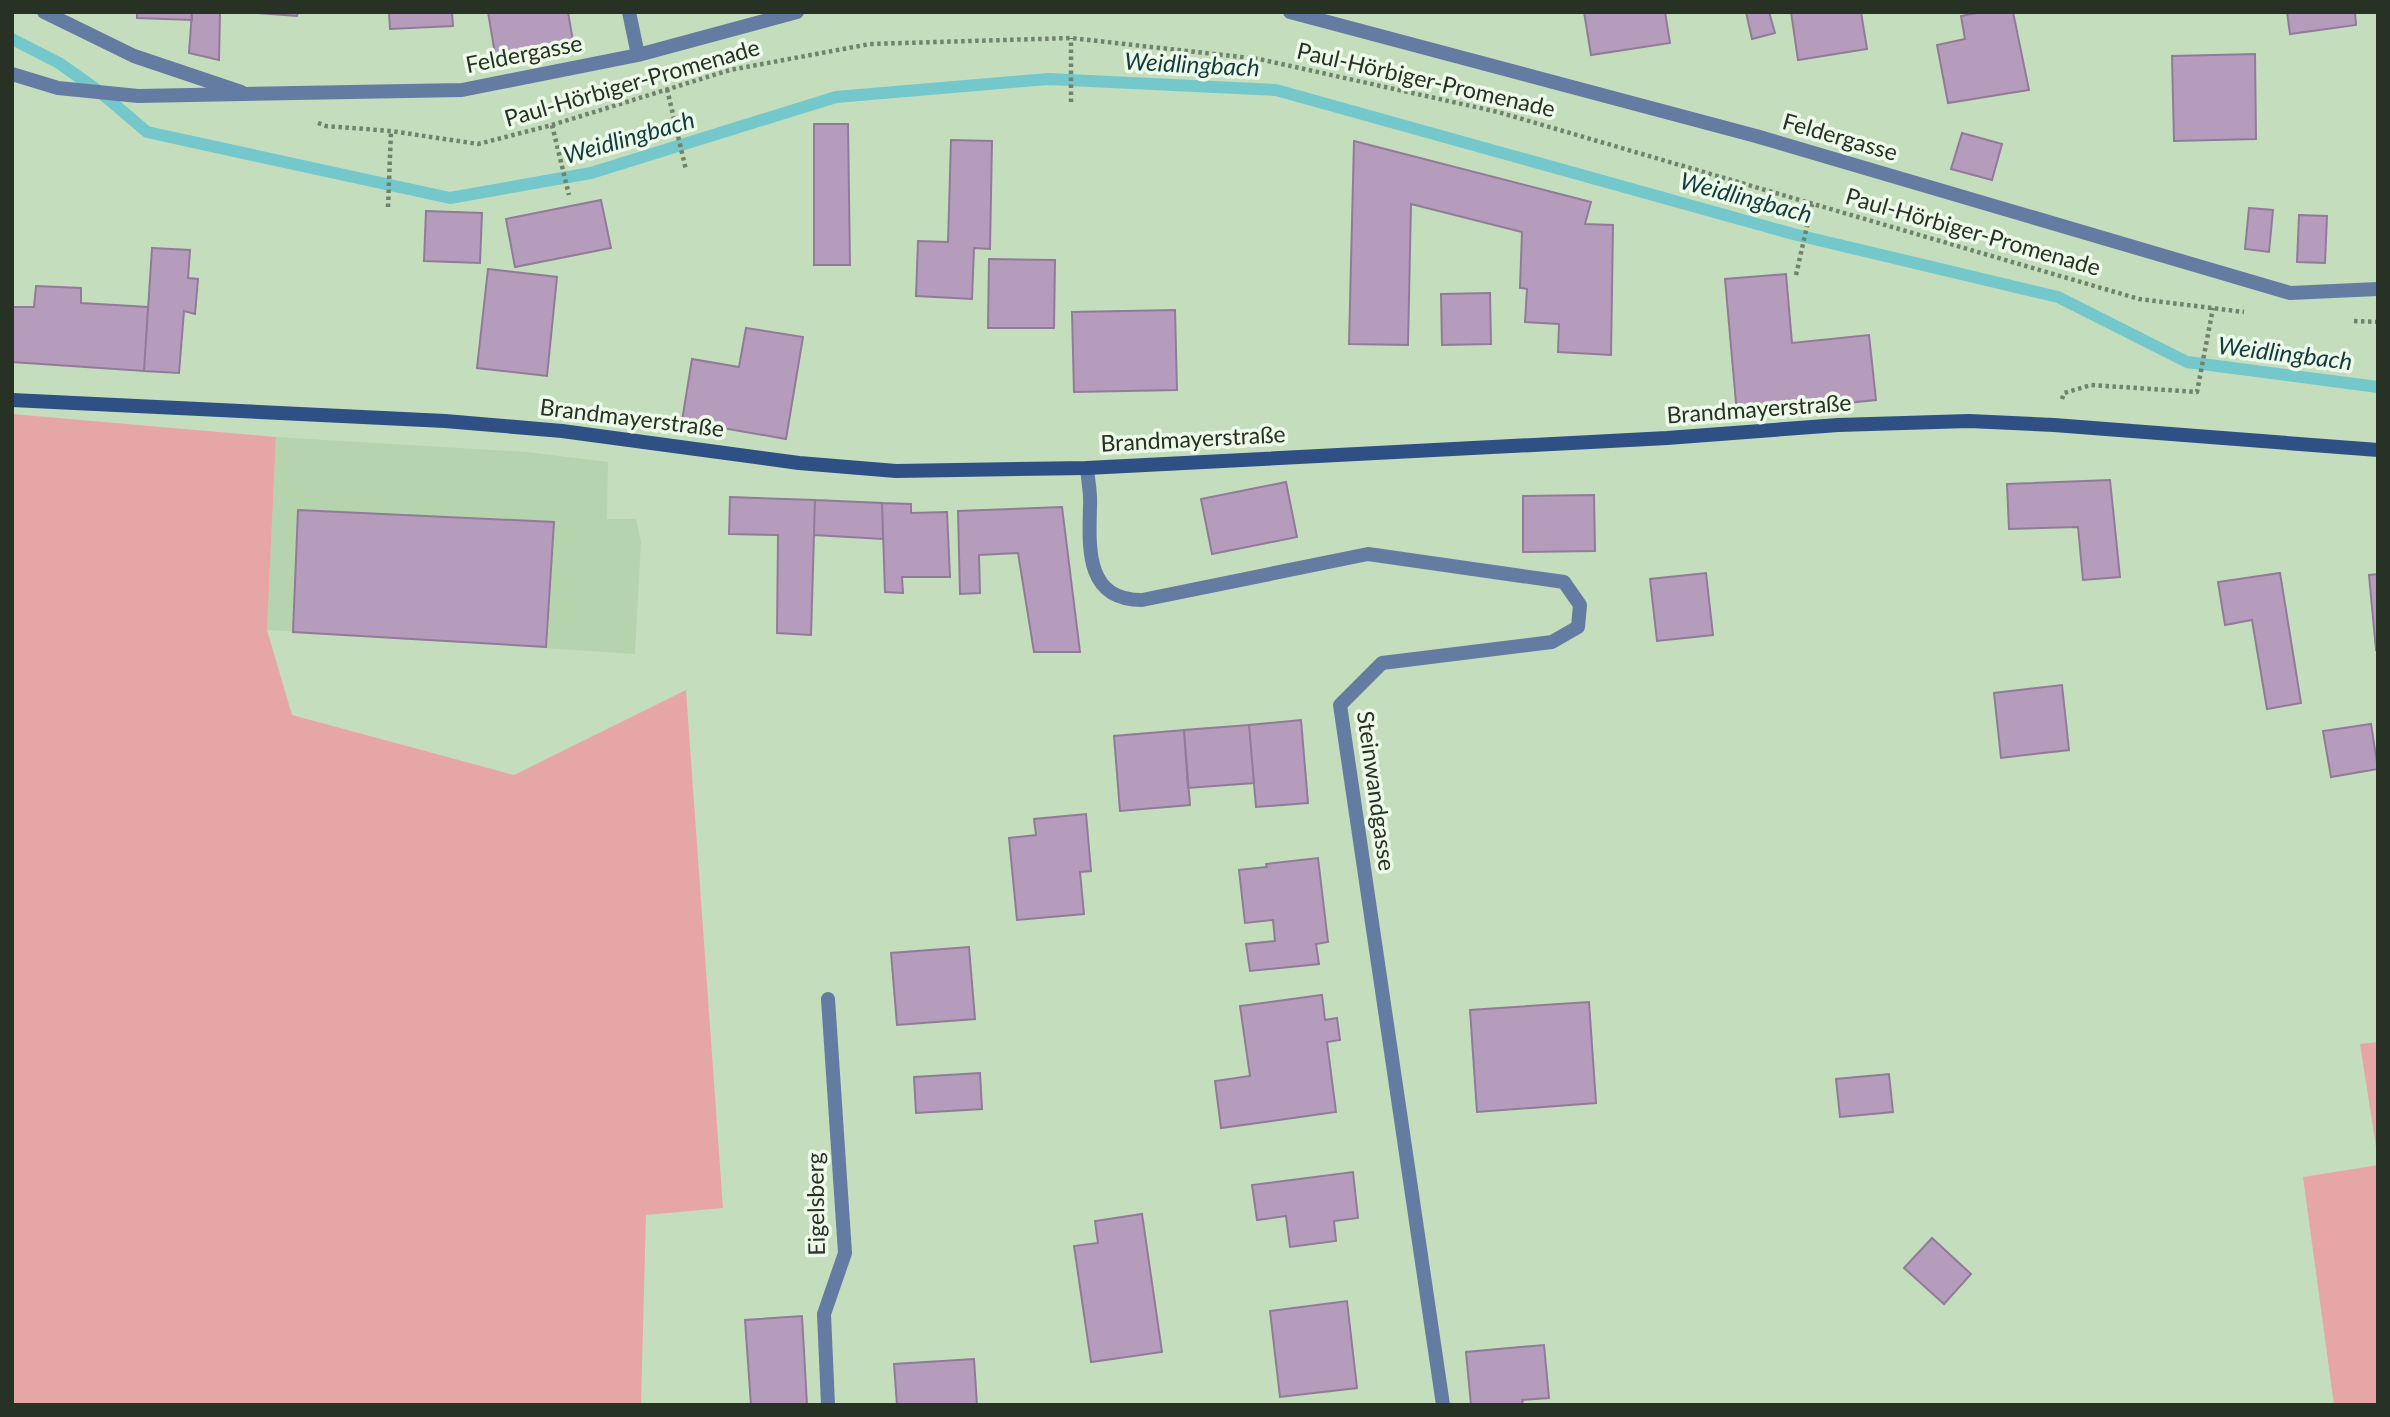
<svg xmlns="http://www.w3.org/2000/svg" width="2390" height="1417" font-family="Lato,sans-serif">
	<style>
		.built { fill: #b5d4ad }
		.green { fill: #e7a6a6 }
		.lines { fill: none; stroke-linecap: round; stroke-linejoin: round }
		.stream { stroke: #74c8cb; stroke-width: 12 }
		.building { fill: #b59cbc; stroke: #927a99; stroke-width: 2 }
		.path { stroke: #71826c; stroke-width: 4.5; stroke-dasharray: 3.5 3.5; stroke-linecap: butt }
		.street { stroke: #647ca1; stroke-width: 14 }
		.secondary { stroke: #2e5085; stroke-width: 14 }
		.labels { text-anchor: middle; stroke-width: 7; stroke-linejoin: round; paint-order: stroke }
		.street-label { font-size: 23px; fill: #273124; stroke: #edfae9 }
		.water-label { font-size: 24px; font-style: italic; fill: #123b3d; stroke: #edfae9 }
	</style>
	<rect width="100%" height="100%" fill="#c4debd"/>
	<path class="built" d="M276,437L527,452L608,462L607,519H636L641,542L635,654L267,630Z"/>
	<path class="green" d="M12,414L276,437L267,630L292,715L514,775L686,690L723,1208L646,1215L641,1405H12Z
		M2378,1042V1160L2360,1044Z
		M2378,1165V1405H2334L2303,1177Z"/>
	<g class="lines">
		<path class="stream" d="M12,39L59,63L100,92L147,132L450,198L591,173L836,97L1048,79L1276,90L1793,234L2058,297L2187,362L2378,387"/>
	</g>
	<path class="building" d="M137,12H192V20L137,18Z
		M192,12H220L219,60L189,53Z
		M246,12H298L297,16Z
		M389,12H452L453,26L390,29Z
		M488,12H568L573,41L495,54Z
		M1584,12H1665L1670,43L1591,55Z
		M1746,12H1769L1775,33L1752,39Z
		M1791,12H1861L1867,49L1798,60Z
		M1981,12H2013L2029,90L1948,103L1937,45L1965,39L1961,16Z
		M2287,12H2355L2356,25L2290,34Z
		M2255,54L2256,139L2174,141L2172,56Z
		M814,124H848L850,265H814Z
		M1962,133L2002,144L1992,180L1951,169Z
		M951,140L992,141L990,249L974,248L972,299L916,296L918,241L948,242Z
		M1354,141L1591,202L1585,224L1613,225L1611,355L1558,352L1559,324L1525,322L1527,289L1520,288L1522,232L1411,204L1408,345L1349,344Z
		M601,200L611,248L515,267L506,219Z
		M2249,208L2273,210L2269,252L2245,249Z
		M426,211L482,213L480,263L424,261Z
		M2299,215L2327,216L2325,263L2297,262Z
		M152,248L190,250L188,278L198,279L195,314L184,311L179,373L144,371Z
		M989,259L1055,260L1054,328H988Z
		M488,269L557,277L547,376L477,368Z
		M1786,274L1792,343L1869,335L1876,400L1737,414L1725,279Z
		M36,286L81,288V303L148,307L144,371L12,362V307H34Z
		M1490,293L1491,344L1442,345L1441,294Z
		M1175,310L1177,390L1074,392L1072,312Z
		M746,328L803,337L786,439L682,421L692,359L739,367Z
		M2110,480L2120,577L2083,580L2078,527L2009,529L2007,484Z
		M1286,482L1297,537L1212,554L1201,499Z
		M1594,495L1595,551L1523,552V496Z
		M730,497L815,500L811,635L777,633L778,535L729,534Z
		M815,500L882,503L883,539L814,535Z
		M882,503L911,504V513L947,512L950,577H902L903,593L885,592Z
		M1062,507L1080,652H1034L1018,553L979,555L980,593L960,594L958,511Z
		M298,510L554,522L546,647L293,632Z
		M1706,573L1713,635L1657,641L1650,579Z
		M2280,573L2301,703L2267,709L2252,620L2225,625L2218,582Z
		M2378,574V650H2376L2369,575Z
		M2062,685L2069,750L2001,758L1994,693Z
		M1301,720L1308,803L1256,807L1249,725Z
		M2371,724L2378,769L2331,777L2323,731Z
		M1249,725L1254,783L1188,788L1184,730Z
		M1184,730L1190,805L1120,811L1114,736Z
		M1086,814L1091,871L1080,872L1084,914L1017,920L1009,838L1036,835L1034,819Z
		M1318,858L1328,942L1316,944L1319,964L1250,971L1246,944L1275,941L1273,920L1245,923L1239,870L1267,867L1266,864Z
		M969,947L975,1019L897,1025L891,953Z
		M1322,995L1325,1020L1337,1018L1340,1040L1327,1042L1336,1112L1221,1128L1215,1081L1250,1076L1240,1006Z
		M1589,1002L1596,1103L1477,1112L1470,1010Z
		M980,1073L982,1109L916,1113L914,1077Z
		M1889,1074L1893,1112L1840,1117L1836,1079Z
		M1353,1172L1358,1218L1334,1221L1336,1241L1290,1247L1286,1216L1257,1220L1252,1185Z
		M1142,1214L1162,1352L1091,1362L1074,1246L1098,1243L1095,1221Z
		M1932,1238L1971,1274L1944,1304L1904,1268Z
		M1347,1301L1357,1388L1280,1397L1270,1311Z
		M802,1316L807,1405H751L745,1320Z
		M1544,1345L1549,1398L1522,1400L1523,1405H1471L1466,1352Z
		M974,1359L977,1405H897L894,1364Z"/>
	<g class="lines">
		<path class="path" d="M667,89L686,170
			M1071,102V38
			M318,123L326,126L391,131L478,144L552,125L730,70L870,44L1071,38L1259,59L1498,112L2139,299L2244,312
			M552,125L569,195
			M388,207L391,131
			M1796,275L1812,204
			M2354,321L2378,322
			M2062,399L2064,393L2091,385L2197,392L2213,308"/>
		<path class="street" d="M44,12L134,56L241,92
			M629,12L638,55
			M1290,12L1756,136L2290,293L2378,289
			M12,74L58,88L138,96L462,90L638,55L797,12
			M1087,468C1088,481 1091,494 1090,506C1089,548 1085,600 1142,600L1368,554L1564,582L1580,605L1578,627L1552,642L1382,663L1340,705L1443,1405
			M828,999L845,1253L824,1314L828,1405"/>
		<path class="secondary" d="M12,400L445,421L562,431L799,463L896,471L1087,468L1667,438L1838,425L1969,421L2054,425L2378,450"/>
	</g>
	<g class="labels">
		<g class="street-label">
			<text transform="translate(524 54) rotate(-11)" y="8">Feldergasse</text>
			<text transform="translate(1426 80) rotate(13)" y="8">Paul-Hörbiger-Promenade</text>
			<text transform="translate(632 83) rotate(-16)" y="8">Paul-Hörbiger-Promenade</text>
			<text transform="translate(1840 137) rotate(16)" y="8">Feldergasse</text>
			<text transform="translate(1973 232) rotate(16)" y="8">Paul-Hörbiger-Promenade</text>
			<text transform="translate(1759 409) rotate(-4)" y="8">Brandmayerstraße</text>
			<text transform="translate(632 418) rotate(7)" y="8">Brandmayerstraße</text>
			<text transform="translate(1193 439) rotate(-3)" y="8">Brandmayerstraße</text>
			<text transform="translate(1376 791) rotate(82)" y="8">Steinwandgasse</text>
			<text transform="translate(816 1204) rotate(-91)" y="8">Eigelsberg</text>
		</g>
		<g class="water-label">
			<text transform="translate(1192 65) rotate(3)" y="8">Weidlingbach</text>
			<text transform="translate(629 138) rotate(-16)" y="8">Weidlingbach</text>
			<text transform="translate(1746 198) rotate(15)" y="8">Weidlingbach</text>
			<text transform="translate(2285 354) rotate(7)" y="8">Weidlingbach</text>
		</g>
	</g>
	<rect width="2390" height="1417" fill="none" stroke="#273124" stroke-width="28"/>
</svg>
